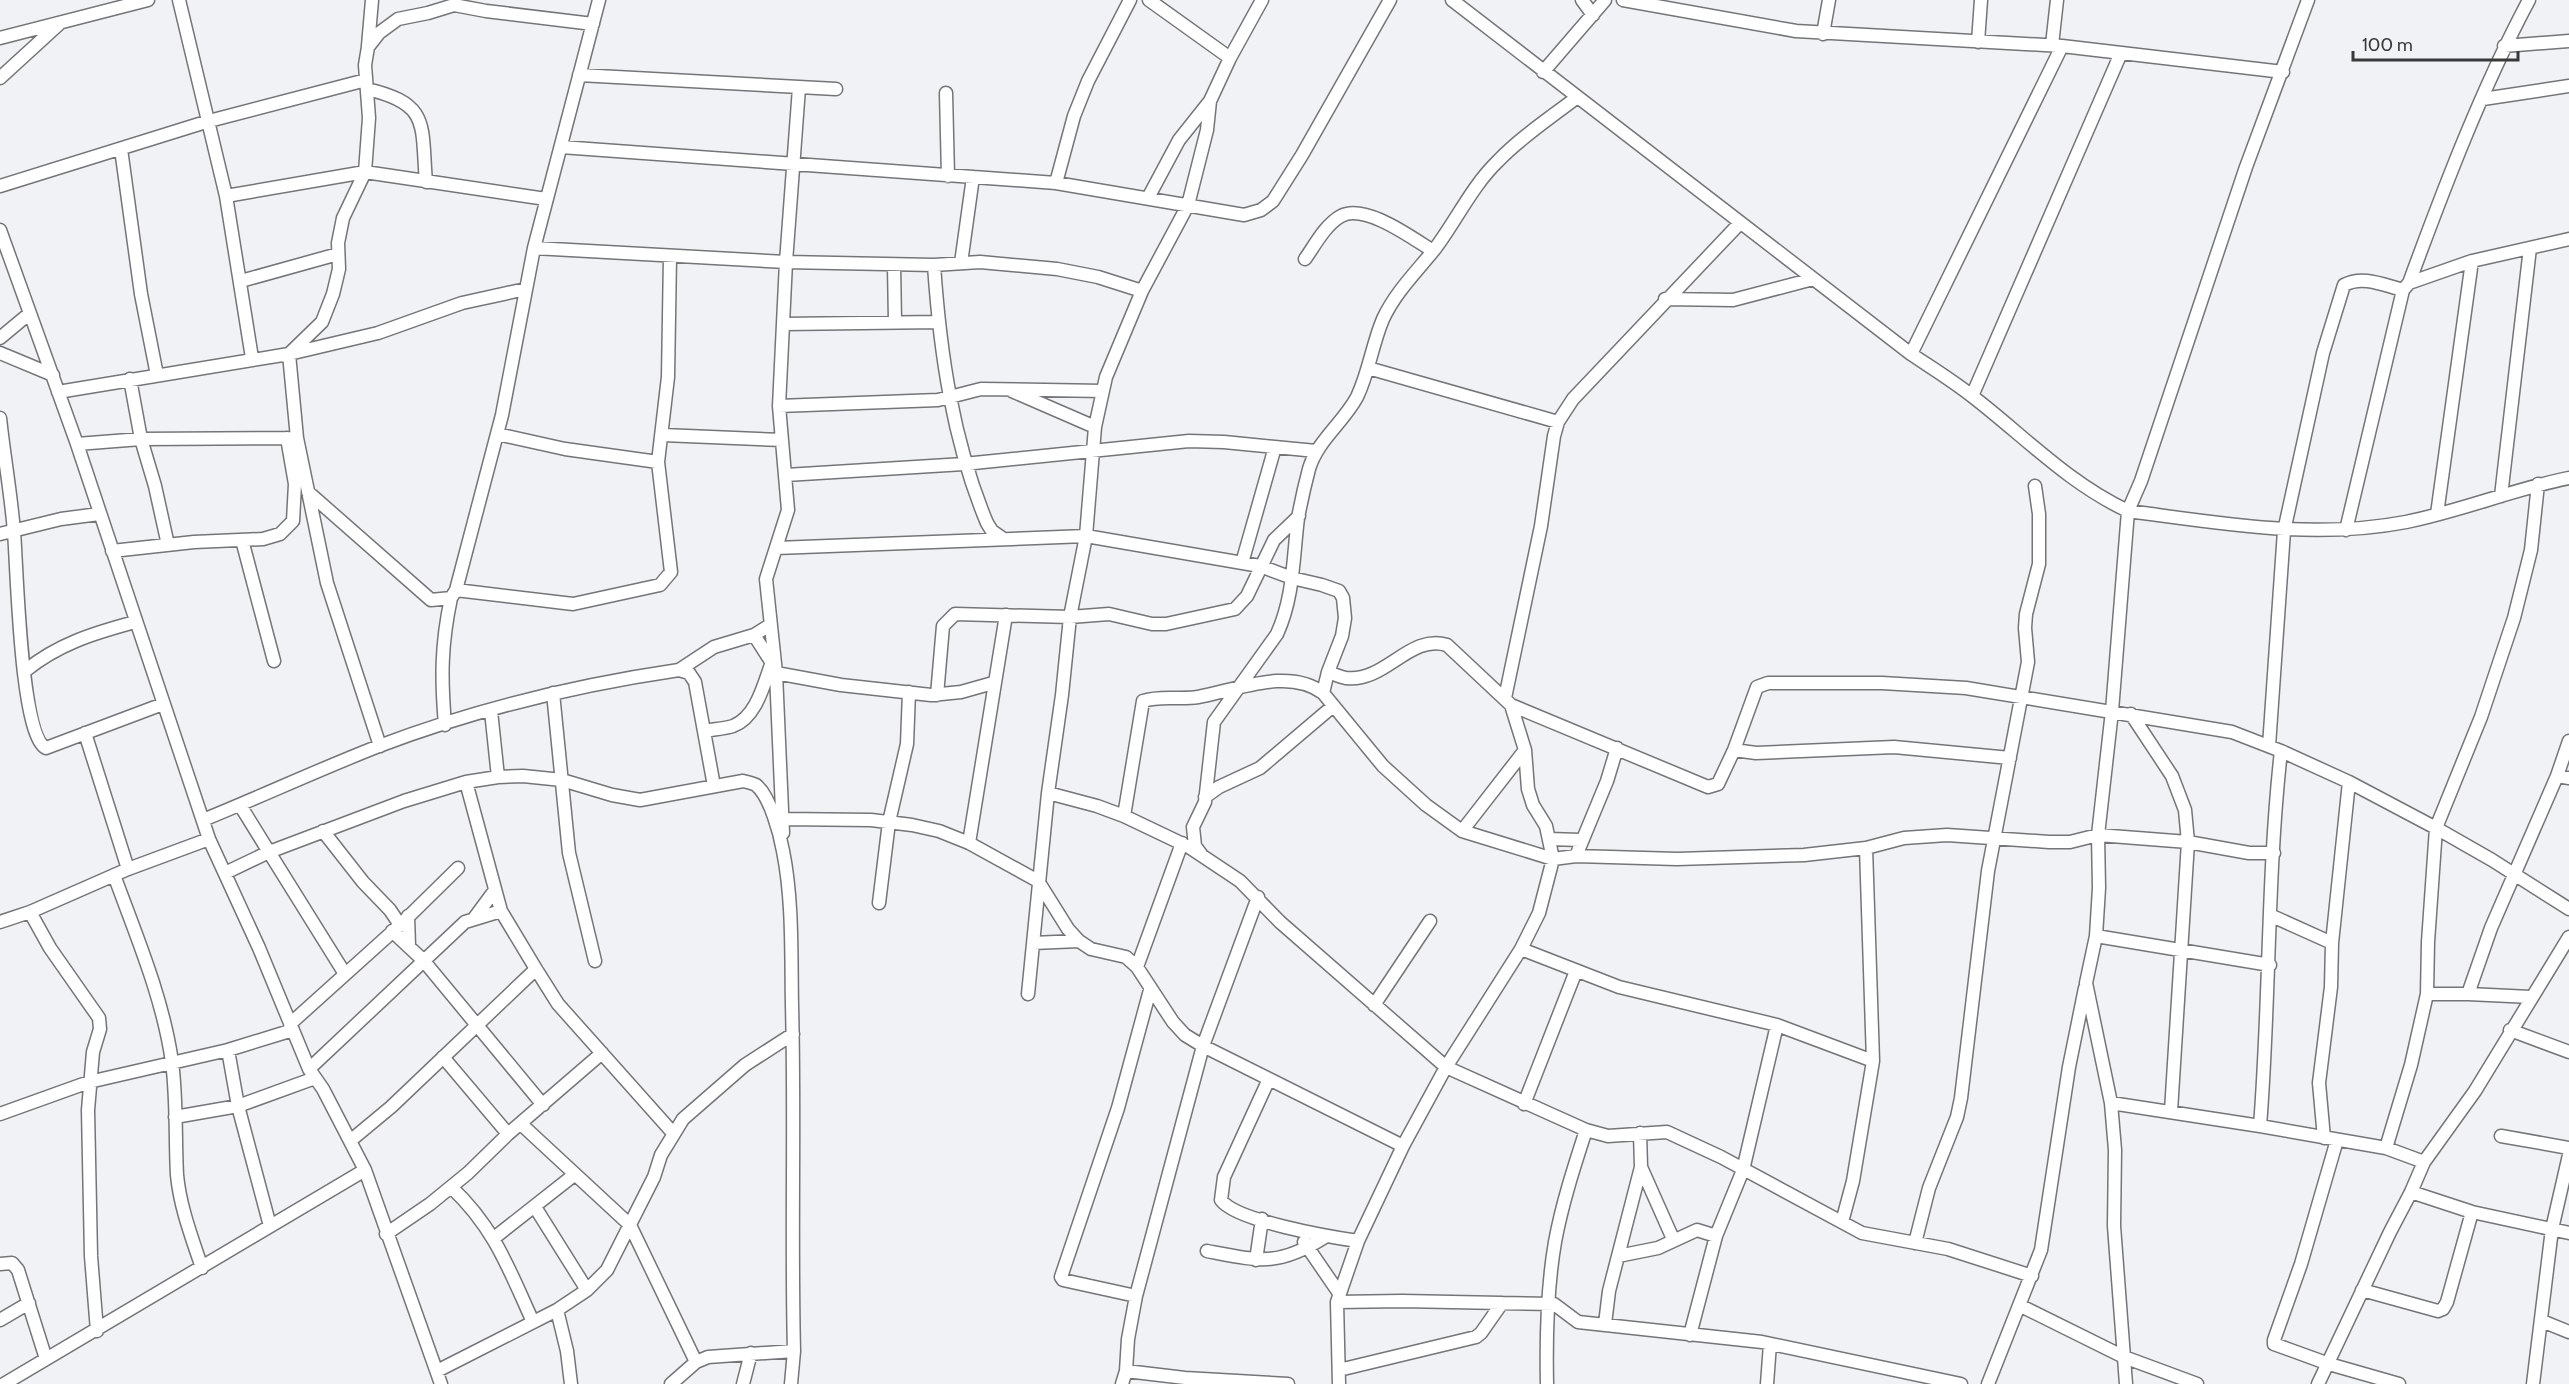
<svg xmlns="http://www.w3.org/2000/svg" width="2569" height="1384" font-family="Cabin,sans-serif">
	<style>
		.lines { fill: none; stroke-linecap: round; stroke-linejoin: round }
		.minor-casing { stroke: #747578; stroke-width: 15 }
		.minor { stroke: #fff; stroke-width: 12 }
	</style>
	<rect width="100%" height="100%" fill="#f0f2f5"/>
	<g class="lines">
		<defs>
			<path id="minor" d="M179,0L226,196L252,358
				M1149,0L1230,58
				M1452,0L1911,354C1932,368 1953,381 1972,396C2024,436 2068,483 2128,511L2112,711L2098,835L2099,888L2096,936L2086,983L2111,1103L2115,1150L2114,1226L2126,1384
				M1582,0L1593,15
				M1623,0L1796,31L2062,46L2283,72
				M2308,0L2246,167L2141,481L2128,511C2221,523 2312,540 2406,522C2461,511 2514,489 2569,478
				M1823,34L1829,0
				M0,38L148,0
				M1978,42L1981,0
				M2052,45L2057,0
				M368,46L372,0
				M2504,46L2569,41
				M1543,72L1605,0
				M579,75L836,89
				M0,78L59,24
				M367,89C431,104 421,125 426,182
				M946,93L948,176
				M2483,99L2569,86
				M561,147L1056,183L1244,215L1261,210L1273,201L1302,155L1390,0
				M121,149L141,294L157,375
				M1056,183L1074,116L1088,81L1130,0
				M0,186L209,121L366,80
				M226,196L365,172L546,199
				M1148,198L1179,140L1210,101L1230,58L1262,0
				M0,230L77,444L209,839L259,948L309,1069L323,1089L365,1170L441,1384
				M534,248L786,262L934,265L980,262L1057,269L1098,277L1142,291
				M1305,259C1315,245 1325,225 1341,216C1365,203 1412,238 1433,251
				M961,263L973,177
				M894,265L895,322
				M934,265C940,353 953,442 987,523L992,531L1002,538
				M241,281L338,254
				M2409,283L2472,261L2569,239
				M1665,299L1733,300L1813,279
				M784,324L938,322
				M0,338L30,313
				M0,353L53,375
				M1911,354L2062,46
				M1368,368L1558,422
				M130,379L141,439L155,486L168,545
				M1012,391L1095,427
				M58,392L289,354L378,333L462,303L526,289
				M1972,396L2121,53
				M779,406L938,400L981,389L1103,391
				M0,418C4,456 11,494 14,532C17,566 20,735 46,748L163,704
				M497,434L565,449L658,462
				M663,435L782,440
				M77,444L141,439L293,438
				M786,475L964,464L1189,441L1224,442L1316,451
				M308,492L431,600L451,598L456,590L502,415L534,248L599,0
				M2501,496L2530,248
				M2437,514L2472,261
				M2346,530L2403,290L2409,283C2444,188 2481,90 2529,0
				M0,534L61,519L99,514
				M242,540L274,661
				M776,548L1086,536L1260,566L1292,578L1322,585L1339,591L1343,598L1345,618L1342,636L1328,672L1323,693L1383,766L1426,805L1462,831L1553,859L1576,856L1677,859L1804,855L1866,848L1904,838L1947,835L2049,842H2070L2098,835L2188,842L2249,853H2274
				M112,551L194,542L263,539L280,534L293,521L295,484L287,438
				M1242,563L1275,447
				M456,590L573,604L660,585L671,572L658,462L668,377L670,256
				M754,635L772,663
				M679,670L714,647L754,635L770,625
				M25,671C58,644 94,633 135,622
				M1328,672C1334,674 1340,677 1346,678C1385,683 1410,633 1447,645L1511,705L1525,750L1528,789L1533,805L1546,826L1553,859L1539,913L1521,949L1446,1067L1403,1146L1358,1241L1337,1302L1339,1384
				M776,673L841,685L931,695L961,692L993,683
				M553,693L569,853L595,961
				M937,695L943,626L955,614L1070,617L1109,614L1152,624H1166L1235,609L1247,596L1274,540L1299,516
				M1505,698L1541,526L1554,436L1558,422L1573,399L1740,223
				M1511,705L1708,787L1718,784L1734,750L1756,753L1894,747L2010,758
				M491,711L498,777
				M2131,714L2172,776L2185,810L2188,842L2171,1111
				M445,725C441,678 441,645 451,598
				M704,731C713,729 724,729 733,726C757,717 764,683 772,662
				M85,733L128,869
				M380,746L327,583L297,438L289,354L322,322L333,294L339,269L338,243L343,218L365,172L369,118L365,65L368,47L379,33L398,19L428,13L454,5L486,11L593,24
				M2269,746L2284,531L2323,353L2344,285C2363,275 2383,285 2403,290
				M1734,750L1757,687L1768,683H1882L1966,688L2232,732L2281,751L2349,782L2436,828L2492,860L2569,909
				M2557,776L2569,778
				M466,782L501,911L536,969L558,1004L673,1133
				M1048,793L1097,806L1124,816L1189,847L1240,881L1280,922L1446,1067L1586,1130L1608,1136L1667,1132L1721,1157L1862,1233L1948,1249L2032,1276
				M1205,797L1219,787L1260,768L1332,707
				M240,805L269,852L404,801L466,782L498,777L523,776L562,780L612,795L640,800L743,781C747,782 752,783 756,785C770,796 780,834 783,851C793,900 791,956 792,1006C795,1121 791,1236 794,1351L791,1384
				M1124,816L1143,701C1160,695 1180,700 1198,697C1236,690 1289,667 1323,693
				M782,819L871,820L912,825L939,831L969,843L1038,881L1068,929L1079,941L1091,949L1126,957L1137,967L1173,1022L1185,1035L1203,1046L1403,1146
				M203,820C262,796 320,769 379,746C476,709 577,685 679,670L689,673L695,682L714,786
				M323,831L363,882L390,910L400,925
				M1462,831L1525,750
				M783,833L776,673L766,579L788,510L779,406L786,262L799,88
				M1549,839L1580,840
				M969,843L1006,615
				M1201,854L1195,846L1193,827L1205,802L1214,722L1277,634C1294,597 1293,557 1298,518C1301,502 1305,484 1309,469C1317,441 1343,423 1357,397C1369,372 1372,345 1383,319C1395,293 1416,272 1434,250C1456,221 1472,186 1498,161C1521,137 1550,118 1576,98
				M1576,856L1607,781L1617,748
				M225,873L269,852L345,974
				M114,875C136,935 163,998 172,1062C177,1099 175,1138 177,1175C180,1207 192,1238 202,1268
				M879,903L889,822L907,744L909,692
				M30,912L50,948L99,1018L100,1029L93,1052L88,1110L91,1256L97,1331
				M408,916L409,946
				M2272,916L2332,943
				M475,917L495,890
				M0,922L30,912L128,869L209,839
				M392,931L423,960L543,1105
				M2096,936L2270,965
				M1033,943L1079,941
				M1521,949L1619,987L1777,1025L1873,1061
				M1137,967L1182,843
				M1028,994L1048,793L1062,695L1070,617L1086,536L1095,427L1106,377L1142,291L1188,205L1207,130L1210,101
				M2427,994H2468L2531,997
				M2468,994L2491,928L2557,776L2569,741
				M1374,1005L1430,921
				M290,1024L400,925L458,868
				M2510,1030L2569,1052
				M228,1050L238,1106L270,1226
				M443,1057L508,1134
				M309,1069L465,922L501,911
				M1269,1079L1224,1177L1221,1200C1236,1221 1330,1237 1358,1241
				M2111,1103L2260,1126L2386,1148L2424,1162L2475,1091L2569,937
				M1524,1104L1576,971
				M0,1114L89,1082L228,1050L293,1030
				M175,1117L238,1106L315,1078
				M521,1124L630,1225L696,1362
				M2260,1126C2270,1001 2267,875 2281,751
				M2501,1136L2569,1148
				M2324,1138L2319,1083L2331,987L2332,943L2349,782
				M2337,1140L2301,1264L2274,1340V1344L2329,1364L2399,1384
				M350,1141L391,1107L536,969
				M2386,1148L2411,1065L2427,994L2428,942L2436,828L2481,717L2514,618L2531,550L2538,484
				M1641,1167L1673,1239
				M451,1187C494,1227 509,1269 533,1322
				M2411,1192L2472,1212L2569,1233
				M535,1207L587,1290
				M1842,1222L1853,1181L1873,1061L1866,848
				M386,1234L430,1204L468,1173L508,1134L602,1053
				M494,1238L574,1175
				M1304,1242L1339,1293
				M1915,1243L1929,1188L1957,1117L1961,1098L1988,871L2028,662L2025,628L2026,614L2039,564V514L2035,486
				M1207,1251C1259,1261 1278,1267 1325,1237
				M1618,1256L1658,1248L1697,1230L1716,1236
				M1256,1260L1262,1219
				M0,1264L12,1263L18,1270L46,1359
				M2362,1290L2438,1311L2443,1309L2447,1302L2472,1212
				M1136,1296L1063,1280L1061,1277L1118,1108L1150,990
				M1337,1302L1402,1301L1554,1304L1578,1322L1762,1342L1961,1384
				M2021,1306L2124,1357L2197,1384
				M557,1310L567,1351L571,1384
				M0,1320L29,1303
				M2542,1321L2569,1332
				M1605,1324L1609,1291L1641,1167L1640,1133
				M1690,1335L1716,1236L1743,1170L1777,1025
				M1339,1370L1476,1337L1481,1333L1502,1303
				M437,1371L557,1310L587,1290L607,1270L654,1177L661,1155L683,1119L745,1065L793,1034
				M1126,1371L1185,1378L1288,1384
				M4,1384L365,1170
				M671,1384L696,1362L708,1357L794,1351
				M743,1384L751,1353
				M1122,1384L1126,1371L1128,1339L1136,1296L1203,1046L1258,897
				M1547,1384C1546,1337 1547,1288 1555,1242C1562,1204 1574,1167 1586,1130
				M1767,1384L1770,1344
				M1988,1384L2041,1250L2069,1067L2085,988
				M2318,1384L2390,1232L2411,1192L2424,1162
				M2533,1384L2552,1229L2569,1155"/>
		</defs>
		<use href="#minor" class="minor-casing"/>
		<use href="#minor" class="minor"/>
	</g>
	<path d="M2353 51v9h165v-9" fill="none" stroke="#39393a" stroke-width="3"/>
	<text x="2362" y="51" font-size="18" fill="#39393a" stroke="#f0f2f5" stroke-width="4.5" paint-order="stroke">100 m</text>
</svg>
